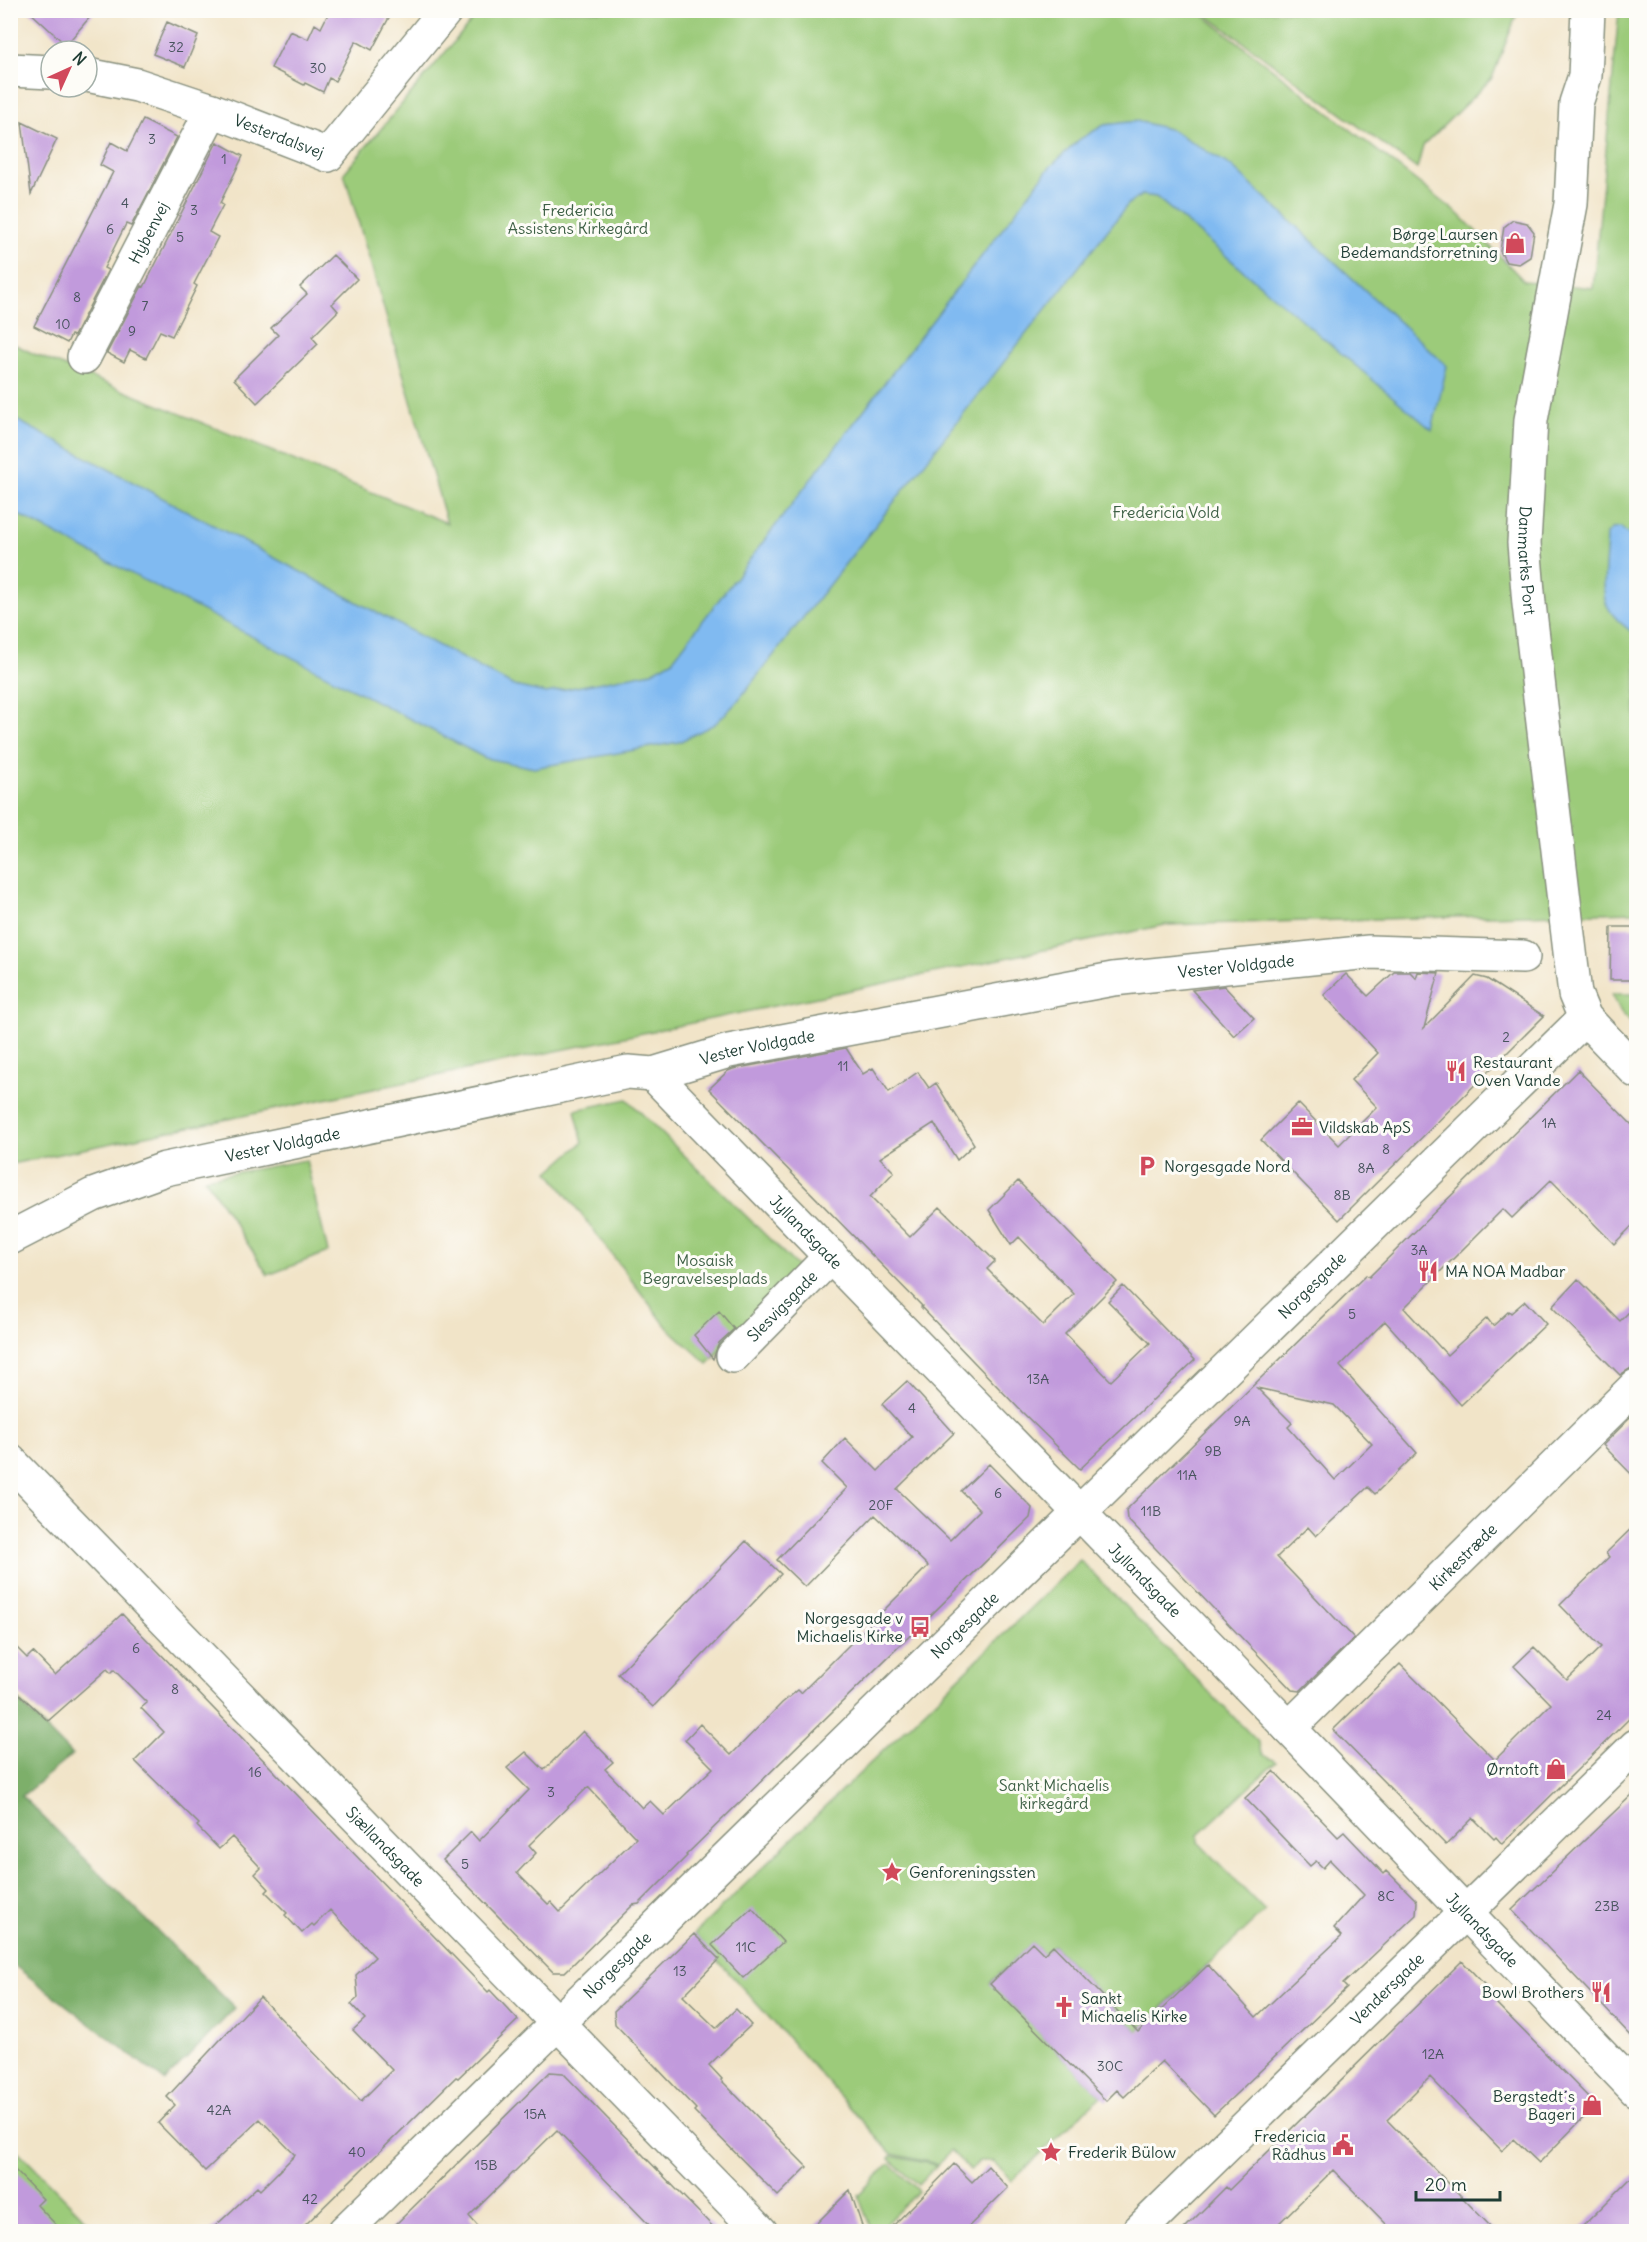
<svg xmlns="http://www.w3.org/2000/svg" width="1647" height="2242" font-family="Delius,sans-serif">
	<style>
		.green { fill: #9ccb7a; stroke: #5e8457; stroke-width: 1.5 }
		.forest { fill: #7daf6a; stroke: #4e764f; stroke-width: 1.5 }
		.water { fill: #80baf1; stroke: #507c92; stroke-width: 1.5 }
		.building { fill: #c19adc; fill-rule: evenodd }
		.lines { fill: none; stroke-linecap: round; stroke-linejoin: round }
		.minor-casing { stroke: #88907e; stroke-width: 36 }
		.minor { stroke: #fff; stroke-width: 33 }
		.labels { text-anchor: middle; stroke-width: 6; stroke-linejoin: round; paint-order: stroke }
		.number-label { font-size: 14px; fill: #48545e }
		.street-label { font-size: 16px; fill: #1f3d34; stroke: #fdfcf7 }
		.park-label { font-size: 16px; fill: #3e6046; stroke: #fdfcf7 }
		.poi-label { font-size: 16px; fill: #1f3d34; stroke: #fdfcf7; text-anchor: start }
	</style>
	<rect width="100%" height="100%" fill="#fdfcf7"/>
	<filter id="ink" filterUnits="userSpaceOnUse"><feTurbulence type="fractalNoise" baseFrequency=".0167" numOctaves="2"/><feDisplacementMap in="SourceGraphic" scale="12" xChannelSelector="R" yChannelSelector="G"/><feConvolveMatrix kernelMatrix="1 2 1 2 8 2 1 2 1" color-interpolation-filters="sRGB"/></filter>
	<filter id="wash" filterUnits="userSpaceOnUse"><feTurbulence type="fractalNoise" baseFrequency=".008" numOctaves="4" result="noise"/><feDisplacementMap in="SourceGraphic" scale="24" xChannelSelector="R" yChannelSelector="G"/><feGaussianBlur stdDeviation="1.35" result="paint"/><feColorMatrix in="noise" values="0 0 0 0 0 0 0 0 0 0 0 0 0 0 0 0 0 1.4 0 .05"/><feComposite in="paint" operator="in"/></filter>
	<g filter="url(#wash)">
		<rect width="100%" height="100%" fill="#f1e4c8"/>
		<path class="green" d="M480,11H1198L1460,215L1524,281L1593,288L1619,11H1636V912L1165,925L11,1164L10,342L34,354L447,523L344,173Z
			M1201,11H1518L1492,78L1423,146L1417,169Z
			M1612,994H1636V1028L1621,1012Z
			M627,1099L798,1267L738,1334L708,1364L667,1327L549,1172L583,1142L575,1110Z
			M306,1160L328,1252L268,1275L205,1178Z
			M1080,1560L1259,1743C1261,1759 1266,1754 1276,1762L1198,1835V1842L1265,1911L1137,2031L1053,1945L1044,1954L1032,1943L990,1983L1101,2096L1012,2181L993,2161H980L970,2170L951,2151L938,2164L892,2154L694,1934Z
			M10,2143L95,2229L96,2231H11Z
			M891,2156L937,2165L918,2185L889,2158Z
			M890,2163L919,2191L878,2231H872L858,2195Z"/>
		<path class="forest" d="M11,1693L72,1755L22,1796L235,2008L165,2081L11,1963Z"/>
		<path class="water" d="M1137,121L1172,130L1231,166L1447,366L1432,430L1156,197L1142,195L1129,203L736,703L715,724L679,742L534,768L485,758L11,511V417L514,686L546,693L652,672L672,661L1049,168L1080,139L1104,125Z
			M1621,528L1636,541V635C1624,626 1610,616 1605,600C1602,587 1607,550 1607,534L1612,529Z"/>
		<g id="blocks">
			<path class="building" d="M28,10H96L66,45Z
				M330,10H393L372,50L356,41L335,81L329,78L323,92L305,83L304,85L271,68L290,31L308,39L315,24L321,28Z
				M167,22L198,36L185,67L153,54Z
				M143,120L177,137L131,226L126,224L104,268L108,270L74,336L71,335L67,343L34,326L113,172L100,165L111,142L127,151Z
				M22,122L57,139L31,194Z
				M217,142L243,156L220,203L223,205L209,232L218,237L194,284L197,286L172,336L160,331L146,358L130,350L124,362L107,353L142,286L144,287Z
				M1513,220L1527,223L1534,232L1530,257L1519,264L1506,262L1500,251L1504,227Z
				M333,255L357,279L332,304L338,311L312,337L318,344L257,403L234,379L278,335L271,328L307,294L300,287Z
				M1611,927H1636V980H1610Z
				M1394,972H1410L1416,978L1418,972L1439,973L1424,1028L1475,976L1487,979L1544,1016L1339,1220L1261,1140L1298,1103L1339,1145L1377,1107L1351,1080L1378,1053L1324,995L1346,974L1368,996Z
				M1224,986L1254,1018L1234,1036L1192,990Z
				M846,1048L863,1074L873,1068L889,1092L918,1072L929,1088L936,1083L974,1144L957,1160L934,1123L880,1158L894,1172L870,1197L910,1237L940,1207L995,1261L987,1269L1043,1325L1074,1294L1019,1237L1011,1245L989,1210L1018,1181L1117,1282L1065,1334L1111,1381L1150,1343L1108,1301L1123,1286L1195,1360L1080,1469L1022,1412L921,1307L922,1306L709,1089L728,1071L733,1069Z
				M1578,1070L1636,1129V1222L1614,1244L1551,1180L1512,1218L1503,1209L1404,1308L1447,1355L1487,1318L1493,1326L1509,1311L1511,1313L1525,1301L1546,1324L1461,1405L1385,1321L1340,1366L1417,1453L1375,1494L1368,1487L1316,1536L1308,1527L1277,1557L1354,1638L1300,1691L1292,1690L1127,1519L1126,1510L1366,1275L1369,1277ZM1257,1388L1334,1405L1372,1444L1335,1480L1288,1427L1292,1423Z
				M1578,1279L1620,1321L1636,1305V1368H1631L1620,1375L1552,1307Z
				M719,1311L734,1329L719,1343L713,1359L694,1335Z
				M907,1381L954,1433L897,1489L950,1540L980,1510L961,1491L989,1464L1032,1508L1030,1518L686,1855L687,1856L639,1904L633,1905L565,1972H553L443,1860L471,1832L479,1841L529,1790L507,1768L526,1752L544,1770L583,1731L613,1762L605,1769L642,1808L650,1801L664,1815L713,1768L685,1740L700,1724L731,1755L782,1703L798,1690L801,1693L928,1566L875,1515L805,1587L777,1560L847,1488L822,1463L845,1438L878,1471L912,1437L882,1404ZM588,1787L636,1838L560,1912L551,1902L548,1904L517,1873L536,1853L529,1845Z
				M1636,1412V1479L1603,1445Z
				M1636,1524V1712L1502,1844L1496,1837L1494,1839L1473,1818L1446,1845L1333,1730L1400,1664L1495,1760L1551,1704L1514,1666L1534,1647L1567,1680L1601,1647L1560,1605L1609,1557L1606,1553Z
				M746,1541L781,1574L653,1707L618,1674Z
				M122,1614L488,1992L490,1990L518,2020L458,2078L456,2077L298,2232H209L257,2187L260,2190L295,2155L260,2119L205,2171L158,2123L175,2105L167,2097L260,1997L361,2101L392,2070L353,2030L365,2019L351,2004L358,1998L356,1975L375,1957L330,1910L314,1926L312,1924L302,1933L285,1915L287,1913L266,1892L269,1889L255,1874L261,1868L232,1837L219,1849L197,1826L199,1824L135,1761L164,1732L141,1708L147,1703L114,1670L111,1673L107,1669L48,1721L10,1685V1641L27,1658L33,1652L55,1675Z
				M1274,1771L1338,1837L1344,1832L1384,1874L1387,1871L1417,1901L1416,1915L1343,1984L1347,1988L1214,2115L1162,2061L1124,2097L1117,2090L1106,2101L990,1984L1032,1942L1044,1954L1053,1945L1138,2032L1208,1965L1256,2017L1342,1936L1334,1928L1364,1895L1330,1860L1323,1868L1316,1861L1310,1866L1245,1798Z
				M1636,1791V2041L1512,1910Z
				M752,1908L783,1942L743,1978L712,1945Z
				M694,1934L719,1959L683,1996L716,2028L736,2009L751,2025L709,2065L722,2079L721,2080L807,2167L778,2196L694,2111L696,2109L615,2024L614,2011Z
				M1462,1961L1499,2000L1497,2004L1596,2105L1539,2163L1514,2139L1502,2151L1430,2077L1387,2120L1496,2232H1394L1333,2170L1270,2232H1181L1226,2187L1229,2190Z
				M550,2072L563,2073L718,2232H656L557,2130L469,2216L483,2232H388Z
				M954,2164L972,2182L988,2166L1008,2188L963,2232H887Z
				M10,2165L43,2199L37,2205L63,2232H10Z
				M1636,2173V2232H1577Z
				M850,2190L864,2232H808Z"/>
		</g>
	</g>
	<g filter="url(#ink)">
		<use href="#blocks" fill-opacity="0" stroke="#88907e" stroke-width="1.5"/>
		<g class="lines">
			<defs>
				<g id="minor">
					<path id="s1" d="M1588,10L1585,76L1576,103L1571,204L1531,420L1524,543L1529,604L1575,994L1585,1018L1636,1071"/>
					<path d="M10,70L51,72"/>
					<path id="s2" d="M87,75L137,85L212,110L328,155L446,10"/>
					<path id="s3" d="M84,357L212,110"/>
					<path id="s4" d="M653,1074L1289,1728L1636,2090"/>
					<path id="s5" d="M10,1238L93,1195L165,1169L628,1072L653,1074L729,1051L1113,979L1369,952L1523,957"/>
					<path id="s6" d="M733,1356L831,1256"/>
					<path id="s7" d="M10,1461L761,2232"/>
					<path id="s8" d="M1289,1728L1636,1386"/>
					<path id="s9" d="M344,2232L1585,1018"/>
					<path id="s10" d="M1138,2232L1636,1746"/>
				</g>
			</defs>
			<use href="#minor" class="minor-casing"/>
			<use href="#minor" class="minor"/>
		</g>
	</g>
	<defs>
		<symbol id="shop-bare" viewBox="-9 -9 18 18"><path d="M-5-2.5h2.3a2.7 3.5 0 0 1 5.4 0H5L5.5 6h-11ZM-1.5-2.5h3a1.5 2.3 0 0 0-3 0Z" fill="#d1495b" stroke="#fdfcf7" stroke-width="2.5" paint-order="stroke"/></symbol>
		<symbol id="restaurant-bare" viewBox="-9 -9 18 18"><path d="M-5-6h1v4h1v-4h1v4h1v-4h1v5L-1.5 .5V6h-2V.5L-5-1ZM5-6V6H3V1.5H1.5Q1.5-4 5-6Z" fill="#d1495b" stroke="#fdfcf7" stroke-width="2.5" paint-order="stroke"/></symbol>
		<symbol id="office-bare" viewBox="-9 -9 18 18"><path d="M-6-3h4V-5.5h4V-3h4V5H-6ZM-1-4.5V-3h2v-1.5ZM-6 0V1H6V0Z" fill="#d1495b" stroke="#fdfcf7" stroke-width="2.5" paint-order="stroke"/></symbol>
		<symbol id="parking-bare" viewBox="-9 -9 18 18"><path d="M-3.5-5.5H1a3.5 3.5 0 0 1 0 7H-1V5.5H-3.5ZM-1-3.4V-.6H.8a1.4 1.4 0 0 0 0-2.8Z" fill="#d1495b" stroke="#fdfcf7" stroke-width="2.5" paint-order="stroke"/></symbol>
		<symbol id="bus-bare" viewBox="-9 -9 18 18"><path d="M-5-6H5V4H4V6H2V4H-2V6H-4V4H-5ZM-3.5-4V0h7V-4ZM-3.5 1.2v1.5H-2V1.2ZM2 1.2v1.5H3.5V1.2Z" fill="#d1495b" stroke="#fdfcf7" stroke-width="2.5" paint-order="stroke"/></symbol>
		<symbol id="sight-bare" viewBox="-9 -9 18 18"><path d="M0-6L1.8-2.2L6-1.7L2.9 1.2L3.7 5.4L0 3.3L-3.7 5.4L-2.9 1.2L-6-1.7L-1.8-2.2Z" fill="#d1495b" stroke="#fdfcf7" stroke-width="2.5" paint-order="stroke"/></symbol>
		<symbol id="church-bare" viewBox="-9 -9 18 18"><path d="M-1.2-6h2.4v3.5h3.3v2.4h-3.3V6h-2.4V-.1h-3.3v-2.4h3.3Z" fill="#d1495b" stroke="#fdfcf7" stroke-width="2.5" paint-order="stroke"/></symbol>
		<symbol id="civic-bare" viewBox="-9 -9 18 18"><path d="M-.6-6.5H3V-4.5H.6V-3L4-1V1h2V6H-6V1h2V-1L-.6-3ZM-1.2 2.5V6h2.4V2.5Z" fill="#d1495b" stroke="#fdfcf7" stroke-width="2.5" paint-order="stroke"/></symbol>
	</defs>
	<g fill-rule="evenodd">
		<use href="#shop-bare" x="1500" y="228" width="30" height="30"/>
		<use href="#restaurant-bare" x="1441" y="1056" width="30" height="30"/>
		<use href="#office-bare" x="1287" y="1112" width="30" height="30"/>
		<use href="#parking-bare" x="1132" y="1151" width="30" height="30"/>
		<use href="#restaurant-bare" x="1413" y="1256" width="30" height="30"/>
		<use href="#bus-bare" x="905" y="1612" width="30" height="30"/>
		<use href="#shop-bare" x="1541" y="1754" width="30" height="30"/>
		<use href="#sight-bare" x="877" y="1857" width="30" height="30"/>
		<use href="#restaurant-bare" x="1586" y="1977" width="30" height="30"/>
		<use href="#church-bare" x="1049" y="1992" width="30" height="30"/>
		<use href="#shop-bare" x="1577" y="2090" width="30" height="30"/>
		<use href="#civic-bare" x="1328" y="2130" width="30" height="30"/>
		<use href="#sight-bare" x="1036" y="2137" width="30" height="30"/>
	</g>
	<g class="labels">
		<g class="number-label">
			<text x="176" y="52">32</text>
			<text x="318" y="73">30</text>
			<text x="152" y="144">3</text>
			<text x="224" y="164">1</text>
			<text x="125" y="208">4</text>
			<text x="194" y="215">3</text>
			<text x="110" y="234">6</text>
			<text x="180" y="242">5</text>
			<text x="77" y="302">8</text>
			<text x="145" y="311">7</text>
			<text x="63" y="329">10</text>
			<text x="132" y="336">9</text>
			<text x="1506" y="1042">2</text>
			<text x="843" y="1071">11</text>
			<text x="1549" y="1128">1A</text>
			<text x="1386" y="1154">8</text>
			<text x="1366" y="1173">8A</text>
			<text x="1342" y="1200">8B</text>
			<text x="1419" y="1255">3A</text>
			<text x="1352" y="1319">5</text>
			<text x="1038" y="1384">13A</text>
			<text x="912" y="1413">4</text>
			<text x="1242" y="1426">9A</text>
			<text x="1213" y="1456">9B</text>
			<text x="1187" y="1480">11A</text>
			<text x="998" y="1498">6</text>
			<text x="881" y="1510">20F</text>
			<text x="1151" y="1516">11B</text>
			<text x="136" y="1653">6</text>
			<text x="175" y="1694">8</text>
			<text x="1604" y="1720">24</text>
			<text x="255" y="1777">16</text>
			<text x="551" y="1797">3</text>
			<text x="465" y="1869">5</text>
			<text x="1386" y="1901">8C</text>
			<text x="1607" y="1911">23B</text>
			<text x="746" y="1952">11C</text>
			<text x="680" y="1976">13</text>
			<text x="1433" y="2059">12A</text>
			<text x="1110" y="2071">30C</text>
			<text x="219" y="2115">42A</text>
			<text x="535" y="2119">15A</text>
			<text x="357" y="2157">40</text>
			<text x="486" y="2170">15B</text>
			<text x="310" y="2204">42</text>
		</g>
		<g class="street-label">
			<text dy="6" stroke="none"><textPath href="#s2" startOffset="202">Vesterdalsvej</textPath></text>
			<text dy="6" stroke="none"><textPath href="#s3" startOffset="140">Hybenvej</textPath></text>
			<text dy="6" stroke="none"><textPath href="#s1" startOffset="556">Danmarks Port</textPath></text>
			<text dy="6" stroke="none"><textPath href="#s5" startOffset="1262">Vester Voldgade</textPath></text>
			<text dy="6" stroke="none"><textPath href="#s5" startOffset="776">Vester Voldgade</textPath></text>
			<text dy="6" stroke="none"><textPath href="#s5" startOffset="290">Vester Voldgade</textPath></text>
			<text dy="6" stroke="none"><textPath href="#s4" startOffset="220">Jyllandsgade</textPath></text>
			<text dy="6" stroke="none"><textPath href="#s9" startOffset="1354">Norgesgade</textPath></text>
			<text dy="6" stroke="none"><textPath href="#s6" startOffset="70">Slesvigsgade</textPath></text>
			<text dy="6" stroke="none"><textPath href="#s8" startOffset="244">Kirkestræde</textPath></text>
			<text dy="6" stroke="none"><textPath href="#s4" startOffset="706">Jyllandsgade</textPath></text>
			<text dy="6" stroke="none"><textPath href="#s9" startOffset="868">Norgesgade</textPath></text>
			<text dy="6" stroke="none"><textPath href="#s7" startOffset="538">Sjællandsgade</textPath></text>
			<text dy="6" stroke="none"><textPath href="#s4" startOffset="1192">Jyllandsgade</textPath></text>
			<text dy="6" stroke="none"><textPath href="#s9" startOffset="382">Norgesgade</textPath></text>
			<text dy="6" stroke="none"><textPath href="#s10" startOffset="348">Vendersgade</textPath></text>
		</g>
		<g class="park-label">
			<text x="578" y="216">Fredericia<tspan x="578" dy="18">Assistens Kirkegård</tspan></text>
			<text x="1166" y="518">Fredericia Vold</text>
			<text x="705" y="1266">Mosaisk<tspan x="705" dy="18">Begravelsesplads</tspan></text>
			<text x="1054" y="1791">Sankt Michaelis<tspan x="1054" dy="18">kirkegård</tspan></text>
		</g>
		<g class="poi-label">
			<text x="1498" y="240" text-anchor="end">Børge Laursen<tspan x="1498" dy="18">Bedemandsforretning</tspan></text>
			<text x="1473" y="1068">Restaurant<tspan x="1473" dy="18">Oven Vande</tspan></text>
			<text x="1319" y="1133">Vildskab ApS</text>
			<text x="1164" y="1172">Norgesgade Nord</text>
			<text x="1445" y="1277">MA NOA Madbar</text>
			<text x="903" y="1624" text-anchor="end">Norgesgade v<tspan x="903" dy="18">Michaelis Kirke</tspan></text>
			<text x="1539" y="1775" text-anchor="end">Ørntoft</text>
			<text x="909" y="1878">Genforeningssten</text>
			<text x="1584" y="1998" text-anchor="end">Bowl Brothers</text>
			<text x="1081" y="2004">Sankt<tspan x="1081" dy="18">Michaelis Kirke</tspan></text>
			<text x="1575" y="2102" text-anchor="end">Bergstedt´s<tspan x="1575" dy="18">Bageri</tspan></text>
			<text x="1326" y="2142" text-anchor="end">Fredericia<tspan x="1326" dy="18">Rådhus</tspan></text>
			<text x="1068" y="2158">Frederik Bülow</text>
		</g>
	</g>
	<rect width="1647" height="2242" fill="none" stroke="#fdfcf7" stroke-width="36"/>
	<g transform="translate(69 69) rotate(45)"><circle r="28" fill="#fdfcf7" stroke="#a4b0a9" stroke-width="1.5"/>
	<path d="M0-4.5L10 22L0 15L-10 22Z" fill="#d1495b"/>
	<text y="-9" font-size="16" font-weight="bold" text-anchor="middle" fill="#1f3d34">N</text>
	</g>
	<path d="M1416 2191v9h84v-9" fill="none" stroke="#1f3d34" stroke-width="3"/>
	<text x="1425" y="2191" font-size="18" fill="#1f3d34" stroke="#fdfcf7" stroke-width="4.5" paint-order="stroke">20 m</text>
</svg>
